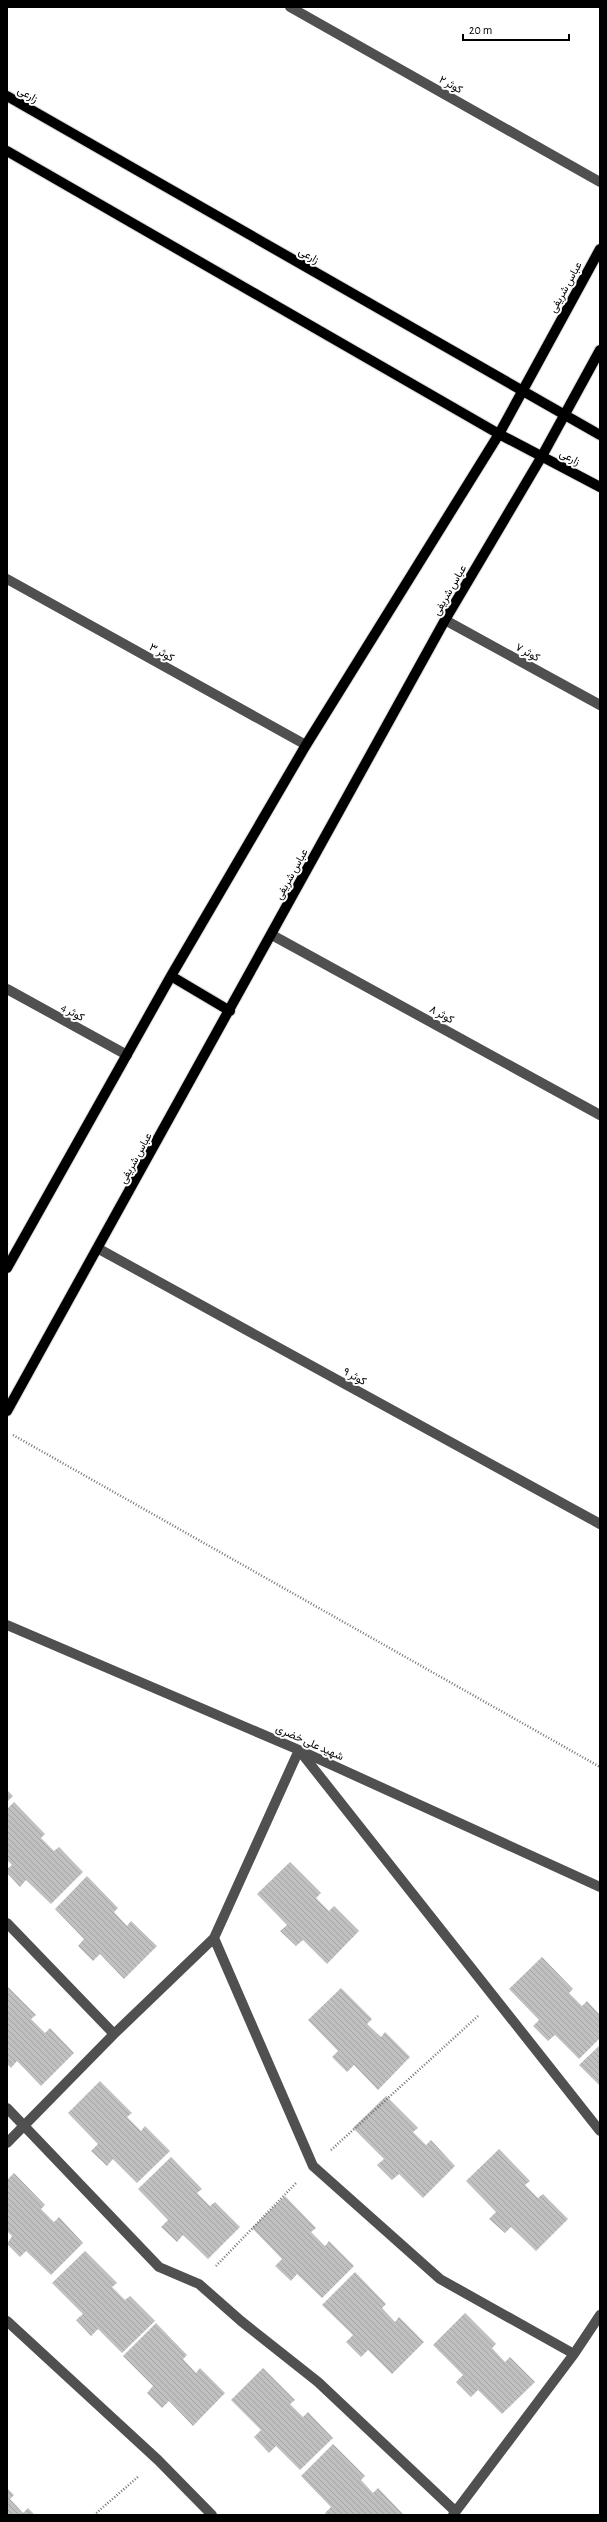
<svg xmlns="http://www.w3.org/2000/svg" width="607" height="2522" font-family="'Alegreya Sans',Vazirmatn,sans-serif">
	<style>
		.building { fill: url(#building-back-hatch) }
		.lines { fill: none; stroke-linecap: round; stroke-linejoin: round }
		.major-casing { stroke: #dbdbdb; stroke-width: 12 }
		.path { stroke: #727272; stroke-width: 2.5; stroke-dasharray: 1 2; stroke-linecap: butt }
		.minor { stroke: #505050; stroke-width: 10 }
		.major { stroke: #000; stroke-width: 10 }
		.labels { text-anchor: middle; stroke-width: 4; stroke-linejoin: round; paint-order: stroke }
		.street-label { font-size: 11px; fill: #000; stroke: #fff }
	</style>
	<defs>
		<pattern id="building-back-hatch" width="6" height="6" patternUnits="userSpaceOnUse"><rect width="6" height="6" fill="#c0c0c0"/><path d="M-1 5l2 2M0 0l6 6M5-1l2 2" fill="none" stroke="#a3a3a3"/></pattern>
	</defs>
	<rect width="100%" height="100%" fill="#fff"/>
	<path class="building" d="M7,1790L13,1796L7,1802Z
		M14,1802L45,1834L41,1838L54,1851L59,1847L83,1872L51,1904L26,1880L20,1887L7,1873V1869L12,1865L7,1860V1809Z
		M290,1862L321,1893L316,1898L329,1911L334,1906L359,1931L327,1964L303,1940L296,1946L280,1931L287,1925L257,1894Z
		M87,1876L118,1908L114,1912L127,1926L131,1921L157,1946L124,1979L100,1954L93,1961L78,1946L84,1939L55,1909Z
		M542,1957L573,1989L569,1993L582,2006L587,2001L600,2015V2038L579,2059L555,2035L548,2041L533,2026L539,2020L509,1989Z
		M7,1986L36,2015L31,2019L45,2033L50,2028L74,2053L41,2086L17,2061L11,2068L7,2064Z
		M341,1988L372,2019L367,2024L381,2037L385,2032L410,2057L378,2090L354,2065L347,2072L332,2057L338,2051L308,2020Z
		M600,2045V2086L579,2065Z
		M100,2081L132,2113L127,2117L141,2131L145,2126L170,2151L137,2183L113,2159L107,2166L91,2151L98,2144L68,2113Z
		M386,2096L418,2128L413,2132L426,2145L431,2140L455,2166L423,2198L399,2174L392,2180L377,2165L384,2159L353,2128Z
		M499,2149L530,2181L525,2185L538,2198L543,2194L568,2219L536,2251L511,2227L505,2233L489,2219L496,2212L466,2181Z
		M171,2157L202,2189L197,2193L210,2206L215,2202L240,2227L208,2259L183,2235L177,2242L161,2227L168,2220L138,2189Z
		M14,2173L45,2205L41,2209L54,2222L59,2217L83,2243L51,2275L26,2251L20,2257L7,2244L12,2236L7,2231V2180Z
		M285,2196L316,2228L311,2232L325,2246L329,2241L354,2266L322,2298L297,2274L291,2281L275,2266L282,2259L252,2228Z
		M85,2251L117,2283L112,2287L125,2300L130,2296L155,2321L122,2353L98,2329L91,2336L76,2320L83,2314L52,2283Z
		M355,2272L386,2304L382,2308L395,2322L399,2317L424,2342L392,2374L368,2350L361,2357L346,2342L353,2335L322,2305Z
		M465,2313L496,2344L492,2348L505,2362L510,2357L535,2382L502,2414L478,2390L471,2397L456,2382L463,2375L433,2345Z
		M156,2323L187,2355L183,2359L196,2373L200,2368L225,2393L193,2426L169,2401L162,2408L147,2393L153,2386L123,2356Z
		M263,2368L295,2400L290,2404L303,2417L308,2412L333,2438L300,2470L276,2446L269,2453L254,2437L261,2430L231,2400Z
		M333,2444L365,2476L361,2480L373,2493L378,2488L403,2514L402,2515H327L325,2513L331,2507L301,2476Z
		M7,2488L14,2495L10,2499L23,2513L28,2508L35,2515H7Z"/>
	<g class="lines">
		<defs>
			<path id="major" d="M7,96L600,435
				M7,151L499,434L600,487
				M171,976L230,1011
				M7,1268L171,976L306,745L499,434L600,249
				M7,1411L445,620L542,456L600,350"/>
		</defs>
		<use href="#major" class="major-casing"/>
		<path class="path" d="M13,1435L600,1767
			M331,2150L478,2016
			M216,2266L297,2182
			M94,2515L139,2476"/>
		<path class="minor" d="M290,7L600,182
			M7,579L306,745
			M445,620L600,705
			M272,935L600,1115
			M7,989L127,1055
			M99,1249L600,1524
			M7,1625L299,1750L600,1887
			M7,1923L114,2034
			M7,2108L159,2267L199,2284L241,2321L318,2382L455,2511
			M7,2143L114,2034L214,1938
			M7,2321L158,2460L212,2515
			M574,2354L440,2279L313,2166L214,1938L299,1750L600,2131
			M453,2515L574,2354L600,2315"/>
		<use href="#major" class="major"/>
	</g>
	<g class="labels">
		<g class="street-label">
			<text transform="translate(451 84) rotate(29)" y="4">کوثر ۲</text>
			<text transform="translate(28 94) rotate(30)" y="4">زارعی</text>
			<text transform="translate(309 255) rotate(30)" y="4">زارعی</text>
			<text transform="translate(565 287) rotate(-61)" y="4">عباس شریفی</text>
			<text transform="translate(570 457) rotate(28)" y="4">زارعی</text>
			<text transform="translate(449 590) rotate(-60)" y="4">عباس شریفی</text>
			<text transform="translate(162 652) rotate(29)" y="4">کوثر ۳</text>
			<text transform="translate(528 652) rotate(29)" y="4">کوثر ۷</text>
			<text transform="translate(291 874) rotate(-61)" y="4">عباس شریفی</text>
			<text transform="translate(73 1012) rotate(29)" y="4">کوثر 4</text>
			<text transform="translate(442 1014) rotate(29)" y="4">کوثر ۸</text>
			<text transform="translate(135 1158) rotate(-61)" y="4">عباس شریفی</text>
			<text transform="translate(355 1376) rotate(29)" y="4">کوثر ۹</text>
			<text transform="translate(310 1742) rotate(24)" y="4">شهید علی خضری</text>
		</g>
	</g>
	<rect width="607" height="2522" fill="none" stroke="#000000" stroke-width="16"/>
	<path d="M463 34v6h106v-6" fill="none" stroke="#000000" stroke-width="2"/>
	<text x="469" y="34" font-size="12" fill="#000000" stroke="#ffffff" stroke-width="3" paint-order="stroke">20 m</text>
</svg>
